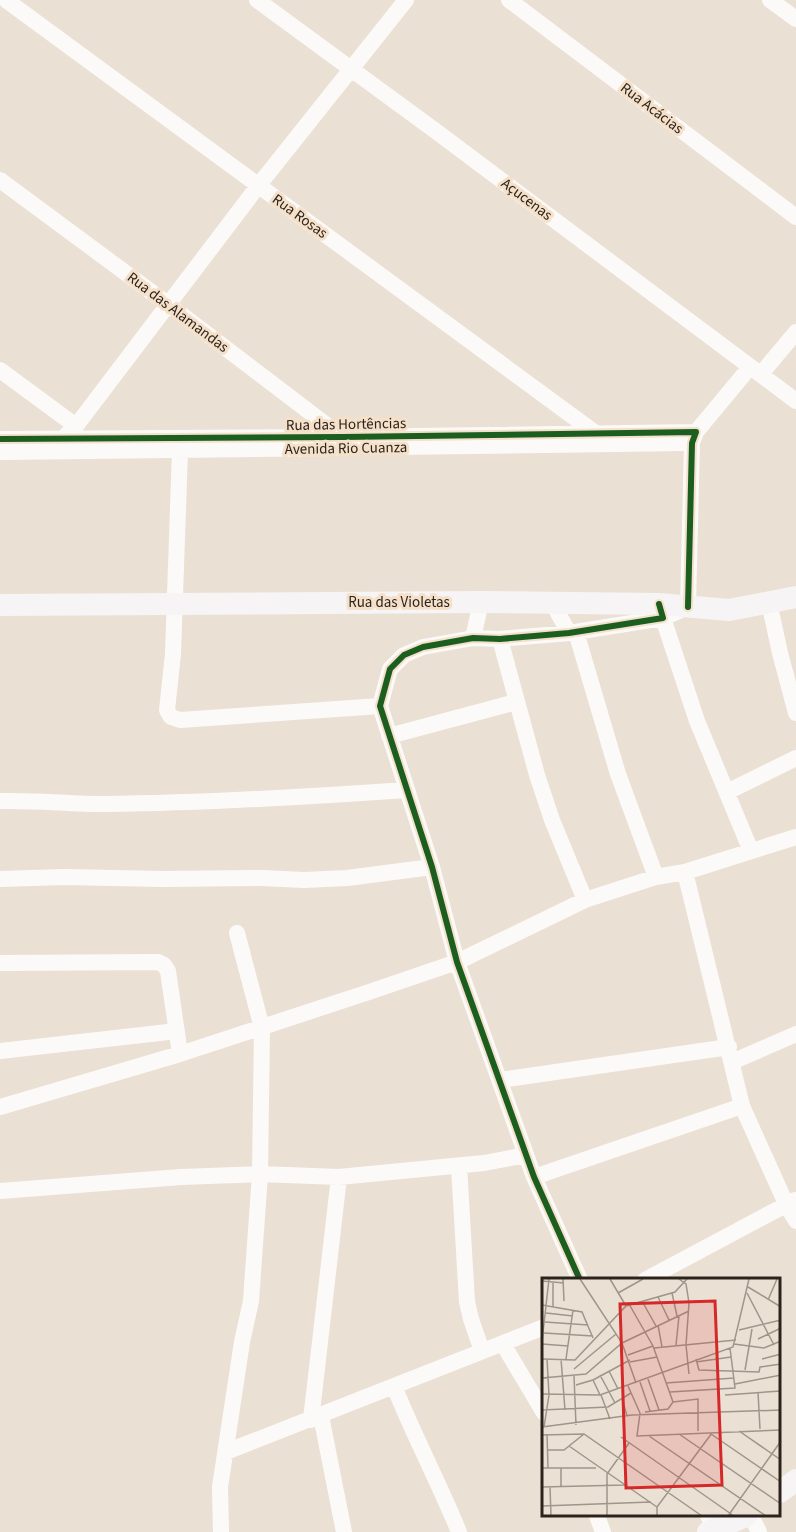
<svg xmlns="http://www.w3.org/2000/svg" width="796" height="1532" font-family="'Source Sans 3',sans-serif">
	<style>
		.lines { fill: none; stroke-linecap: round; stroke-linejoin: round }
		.street { stroke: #fcfaf9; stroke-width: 16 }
		.secondary { stroke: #f6f4f4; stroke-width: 22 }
		.cycleway-casing { stroke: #f5e0ca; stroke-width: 10 }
		.cycleway { stroke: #1b5e20; stroke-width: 6 }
		.labels { text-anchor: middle; stroke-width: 6; stroke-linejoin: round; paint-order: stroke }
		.street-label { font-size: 15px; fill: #2c241c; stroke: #f5e0ca }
		.inset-road { fill: none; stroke: #9f958a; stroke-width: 1.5 }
		.view { fill: #d62828; fill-opacity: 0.15; stroke: #d62828; stroke-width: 3 }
		.inset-edge { fill: none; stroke: #2c241c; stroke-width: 3 }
	</style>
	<rect width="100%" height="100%" fill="#ebe0d4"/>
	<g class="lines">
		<path class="street" d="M6,0L594,432
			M257,0L437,132L796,401
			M509,0L796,217
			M770,0L796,19
			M0,180L169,305L345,439
			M0,370L76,426
			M761,374L796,332
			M696,432L750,367
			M0,439L343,437L696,432L692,443L688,607L663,618L697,721L751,851
			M60,441L76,426L258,186L406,0
			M394,447L683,443
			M180,450L173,654L167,710L171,717L180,720L380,706
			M0,452L335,448
			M769,602L780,653L796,713
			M553,604L569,633
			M576,632L618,774L656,877
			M473,638L481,602
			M500,639L537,775L552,820L585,900
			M389,736L516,702
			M727,792L796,758
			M0,801C35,800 70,804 105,804C205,803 306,797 406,790
			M685,872L742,1106L787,1206L796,1221
			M0,879L64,877L163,879L262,878L304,880L347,878L432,867
			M0,963L158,962L164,965L168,971L180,1054
			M0,1051L177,1031
			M732,1062L796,1034
			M500,1080L729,1047
			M0,1107L180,1054L369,992L457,962L585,900L656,877L685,872L796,837
			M459,1166L467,1302L471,1319L482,1351
			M534,1177L742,1106
			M0,1191L181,1177L260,1174L339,1177L484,1163L526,1155
			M580,1280L534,1177L457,962L432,867L380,706L390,669L404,655L423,647L473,638L500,639L569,633L663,618L660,607
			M645,1280L795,1200
			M503,1344L544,1413
			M394,1386C414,1436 439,1483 459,1532
			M321,1416L344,1532
			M311,1420L339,1177
			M226,1452L544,1327
			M597,1516L603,1532
			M708,1516L717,1528
			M751,1516L759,1532
			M221,1532L220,1487L242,1342L251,1301L260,1174L262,1028L237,933"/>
		<path class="secondary" d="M0,605L481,602L659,604L729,610L796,597
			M780,1492L796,1480
			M708,1532L746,1516"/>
		<defs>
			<path id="cycleway" d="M0,439L343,437L696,432L692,443L688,607
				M580,1280L534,1177L457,962L432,867L380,706L390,669L404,655L423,647L473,638L500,639L569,633L663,618L659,604"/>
		</defs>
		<use href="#cycleway" class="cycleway-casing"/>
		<use href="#cycleway" class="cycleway"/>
	</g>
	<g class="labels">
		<g class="street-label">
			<text transform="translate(652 108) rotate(37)" y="5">Rua Acácias</text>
			<text transform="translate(527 199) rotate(37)" y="5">Açucenas</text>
			<text transform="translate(300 216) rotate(36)" y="5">Rua Rosas</text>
			<text transform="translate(178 312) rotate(37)" y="5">Rua das Alamandas</text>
			<text transform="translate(346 424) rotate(-1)" y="5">Rua das Hortências</text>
			<text transform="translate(346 448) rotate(-1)" y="5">Avenida Rio Cuanza</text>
			<text x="399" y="607">Rua das Violetas</text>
		</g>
	</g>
	<g transform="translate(542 1278)">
		<rect width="238" height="238" fill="#ebe0d4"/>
		<path class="inset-road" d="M21,1L22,23M38,1L80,65L94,105M68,1L84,28M137,1L144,6L147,25L144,67L147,96M0,3L22,5M206,9L239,29M76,15L101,1M130,15L135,38M205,15L232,67M116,19L127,42M226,22L235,1M100,23L114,48M87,26L111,68L131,124M0,27L40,34L51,60M11,29V5M4,35L31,38M3,44L46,47M116,47L120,69M197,52L239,42M2,55L51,58M216,61L239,50M0,63L7,1M0,66L26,68M192,66L222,70L239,63M134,67L137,38M112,70L194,62M86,77L111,68M0,81L33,82L84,28L133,14L145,1M19,81L23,132M24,81L31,32M154,81L157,92L217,94L218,89L239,86M220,81L239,76M88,84L115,79M154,84L189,79M32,91L74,56M203,92L210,51M67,93L76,111M58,97L73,125M32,98L34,147M0,100L44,96L80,65L147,33M106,101L117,132M51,102L88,82M98,104L108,133M124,105L192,100M193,106L239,97M34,107L51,102L58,117M86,108L98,135L95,158L239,152M128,114L193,110L188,70M216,114L218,151M0,116L58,117L191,69L207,1M59,117L68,141M183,117L239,113M80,120L85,138M131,124L156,121V153M0,132L66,129L89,115M103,134L126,131L131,124M0,149L90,137L239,132M2,149L7,117L5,81M197,153L239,182M5,156L6,190M137,156L239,226M169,156L239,204M0,157L42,156L160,238M107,158L224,238M79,159L192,238M27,168L115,229M6,172H22L42,156M0,190H54M19,190V209M0,209L83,207M8,209L9,238M0,228L109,224M65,238V196L87,165M115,238V229L170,155M186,238L239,163"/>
		<path class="view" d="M173,23L180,207L84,210L78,26Z"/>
		<rect width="238" height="238" class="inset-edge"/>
	</g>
</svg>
